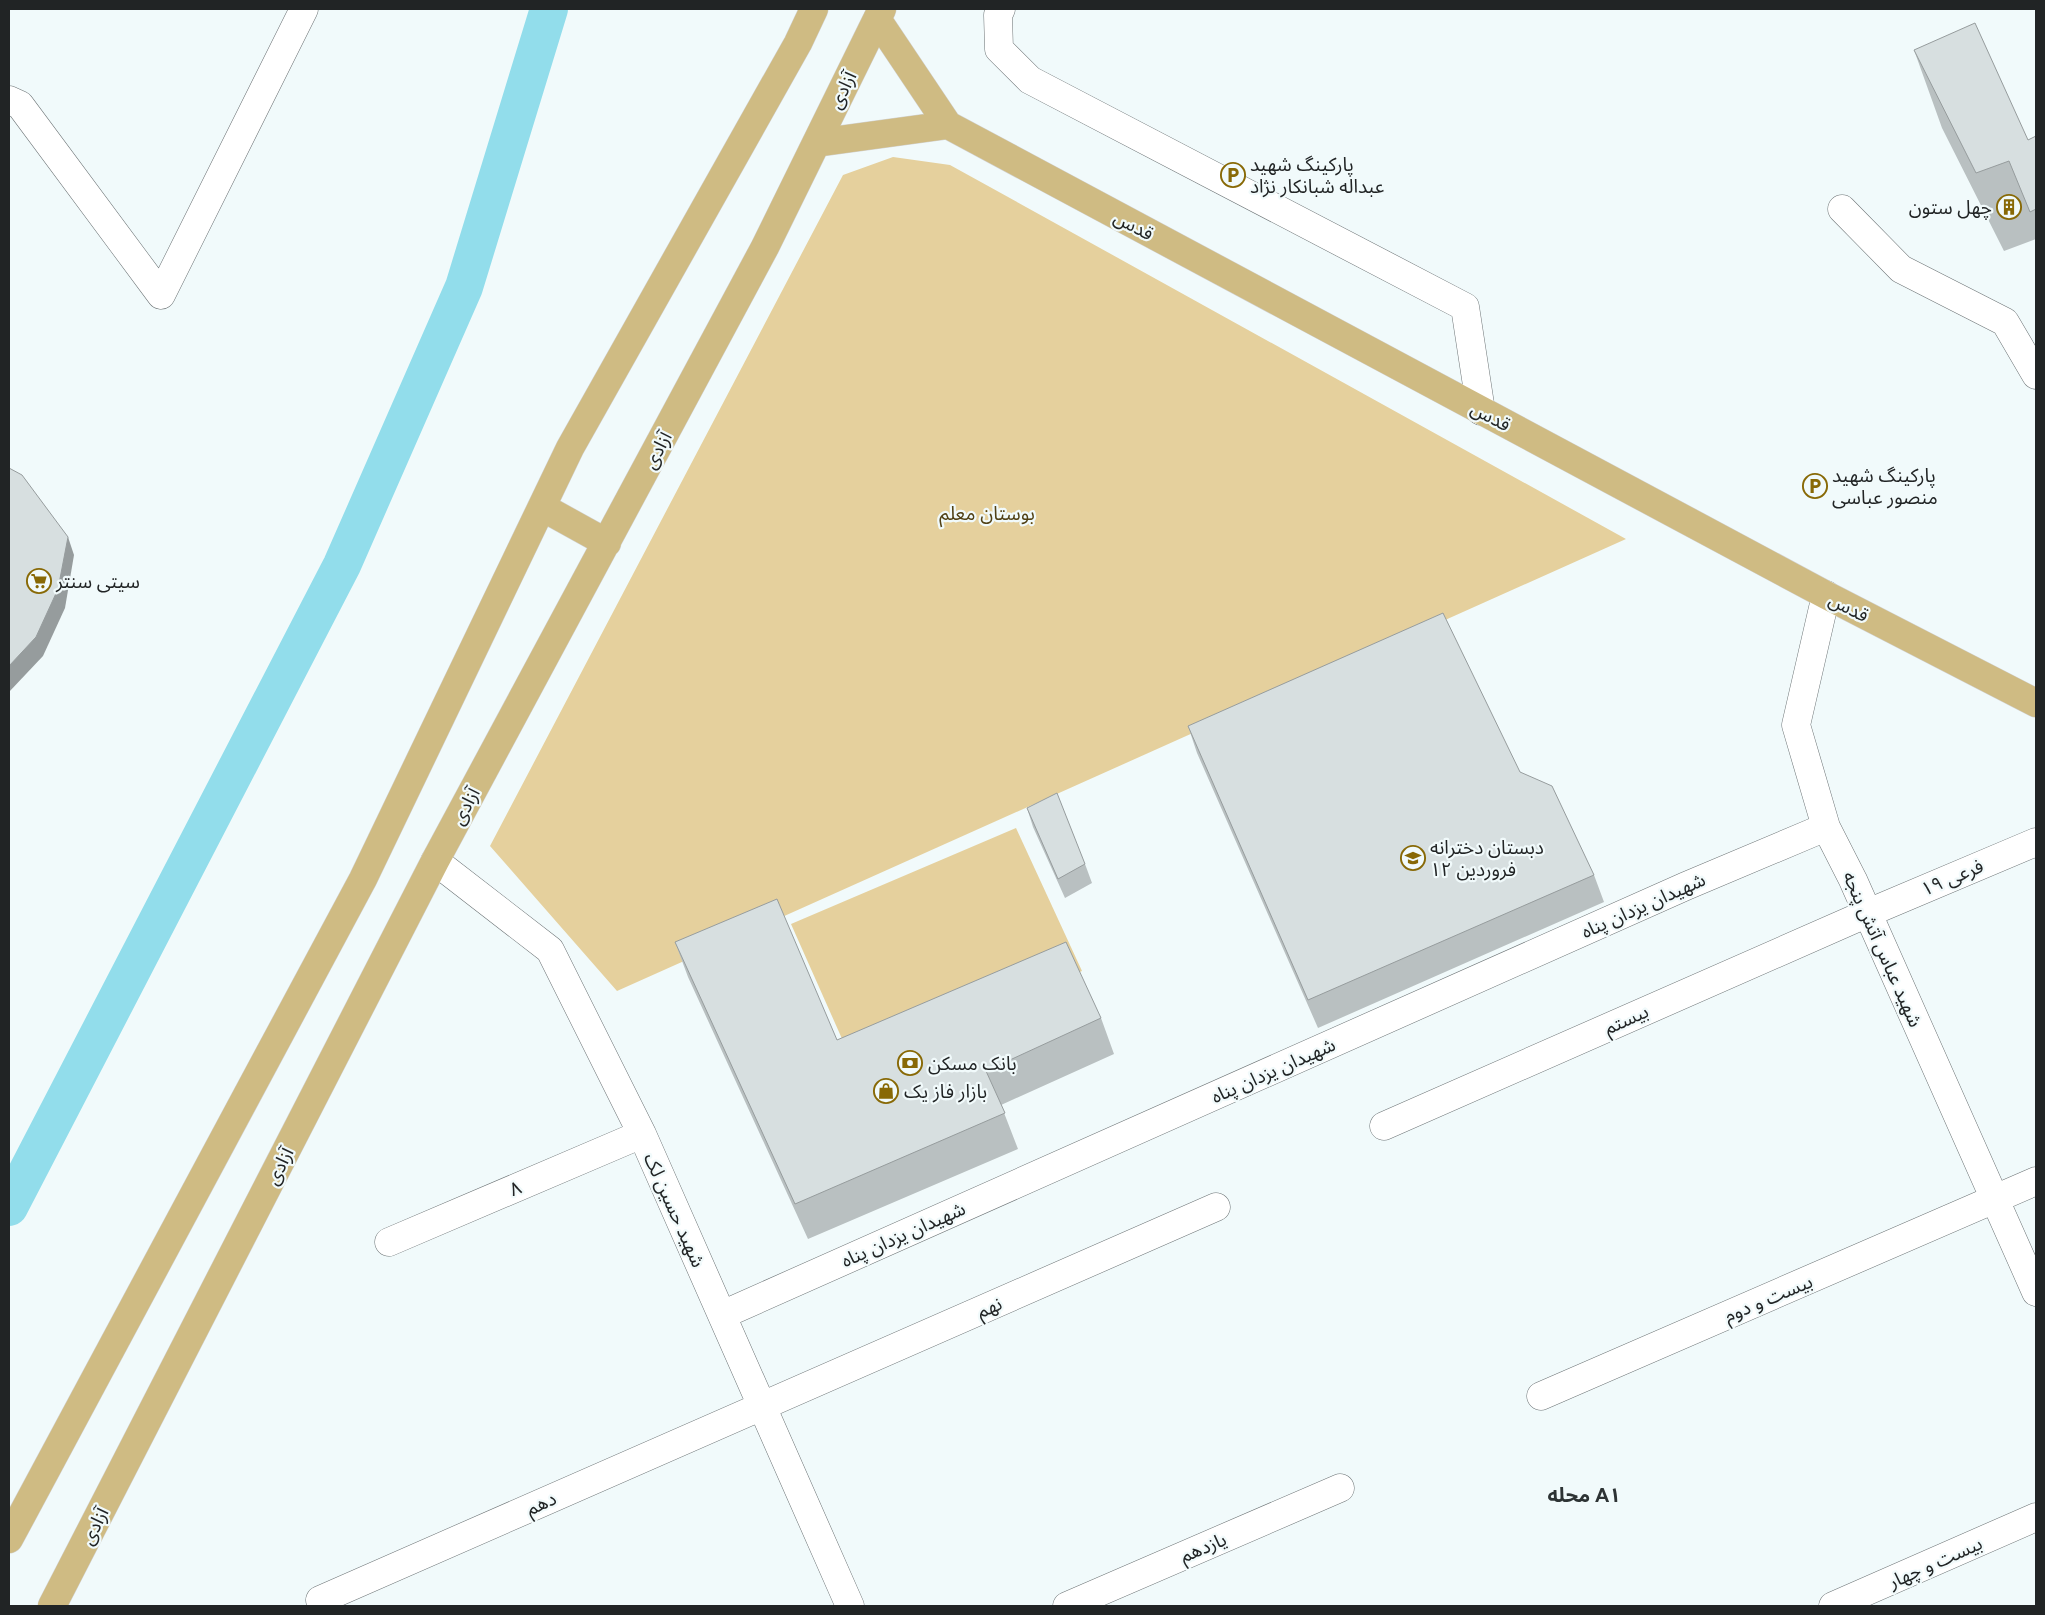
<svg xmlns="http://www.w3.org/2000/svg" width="2045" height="1615" font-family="Figtree,'Noto Sans Arabic',sans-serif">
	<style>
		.green { fill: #e5d09d }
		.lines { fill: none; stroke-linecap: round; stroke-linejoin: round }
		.canal { stroke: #92ddeb; stroke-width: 38 }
		.minor-casing { stroke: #6c7375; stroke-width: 29 }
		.major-casing { stroke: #d3d3d3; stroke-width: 29 }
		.minor { stroke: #fff; stroke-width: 28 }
		.major { stroke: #cfbb83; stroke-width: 28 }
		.wall { fill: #b9c0c1 }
		.shaded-wall { fill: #969c9d }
		.building { fill: #d7dfe0; stroke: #969c9d }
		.labels { text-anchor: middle; stroke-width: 4.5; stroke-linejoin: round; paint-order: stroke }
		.street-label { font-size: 19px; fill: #212425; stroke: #f1fafb }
		.poi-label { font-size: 19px; fill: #212425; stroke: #f1fafb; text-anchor: start }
		.park-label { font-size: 19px; fill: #514115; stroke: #f1fafb }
		.neighbourhood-label { font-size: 20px; font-weight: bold; fill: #2d3334; stroke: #f1fafb }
	</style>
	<rect width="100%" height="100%" fill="#f1fafb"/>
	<path class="green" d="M893,157L950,165L1626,539L617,991L490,846L843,175Z
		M1016,828L1082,971L855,1068L791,924Z"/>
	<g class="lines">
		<path class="canal" d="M9,1207L342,565L464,287L549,9"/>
		<defs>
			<path id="minor" d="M1001,9L998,15L999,49L1030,80L1465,307L1481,411
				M9,100L20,105L161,295L304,9
				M1842,209L1901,269L2005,322L2036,375
				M1826,595L1796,725L1826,827L1853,880L2036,1292
				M435,861L550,950L642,1134L850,1606
				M1384,1126L1868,913L2036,842
				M389,1242L642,1134
				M722,1315L1686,886L1826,827
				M1541,1396L2036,1181
				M320,1600L1216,1207
				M1067,1606L1340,1488
				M1833,1606L2036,1517"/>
			<path id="major" d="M948,125L1826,595L2036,703
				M816,143L948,125L877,19
				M542,507L607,543
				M9,1539L363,879L570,448L798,43L814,9
				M52,1606L435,861L765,247L882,9"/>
		</defs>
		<use href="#minor" class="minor-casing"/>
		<use href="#major" class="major-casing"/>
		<use href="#minor" class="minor"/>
		<use href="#major" class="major"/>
	</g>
	<path class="wall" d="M1914,50L2028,140L2036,136V239L2004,251L1942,128Z
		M1188,726L1520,772L1594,875L1604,902L1318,1028L1197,753Z
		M1027,808L1085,864L1092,883L1065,898L1033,827Z
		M675,942L837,1040L1101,1018L1114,1054L1001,1105L1018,1149L808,1239L688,977Z"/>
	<path class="shaded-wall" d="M68,537L74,555L65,608L43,656L9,692V666Z"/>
	<path class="building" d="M1975,23L2028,140L2036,136V209L2030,212L2009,161L1976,173L1914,50Z
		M9,468L22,475L68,537L58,589L36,637L9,666Z
		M1443,613L1520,772L1552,786L1594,875L1308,1000L1188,726Z
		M1057,793L1085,864L1058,879L1027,808Z
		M777,899L837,1040L1066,942L1101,1018L986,1071L1005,1113L795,1204L675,942Z"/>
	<defs>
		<symbol id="parking-ring" viewBox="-11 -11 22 22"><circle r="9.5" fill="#f1fafb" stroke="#886906" stroke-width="1.5"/><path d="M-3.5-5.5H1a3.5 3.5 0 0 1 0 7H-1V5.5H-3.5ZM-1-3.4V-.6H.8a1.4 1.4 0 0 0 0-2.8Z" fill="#886906"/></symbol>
		<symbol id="building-ring" viewBox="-11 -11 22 22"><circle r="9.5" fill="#f1fafb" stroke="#886906" stroke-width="1.5"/><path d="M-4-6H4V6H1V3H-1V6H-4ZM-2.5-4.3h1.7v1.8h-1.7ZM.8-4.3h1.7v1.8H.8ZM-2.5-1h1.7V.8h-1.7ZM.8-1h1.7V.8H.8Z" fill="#886906"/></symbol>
		<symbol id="supermarket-ring" viewBox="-11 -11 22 22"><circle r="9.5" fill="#f1fafb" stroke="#886906" stroke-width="1.5"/><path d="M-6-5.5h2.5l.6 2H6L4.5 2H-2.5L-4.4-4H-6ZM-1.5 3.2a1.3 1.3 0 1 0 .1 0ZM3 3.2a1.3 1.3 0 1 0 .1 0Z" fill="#886906"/></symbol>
		<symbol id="school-ring" viewBox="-11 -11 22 22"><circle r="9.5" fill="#f1fafb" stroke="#886906" stroke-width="1.5"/><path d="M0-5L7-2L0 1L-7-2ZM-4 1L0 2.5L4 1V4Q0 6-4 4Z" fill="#886906"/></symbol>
		<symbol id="bank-ring" viewBox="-11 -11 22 22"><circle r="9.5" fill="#f1fafb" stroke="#886906" stroke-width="1.5"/><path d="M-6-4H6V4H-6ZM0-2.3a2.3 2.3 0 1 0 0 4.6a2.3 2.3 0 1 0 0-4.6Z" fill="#886906"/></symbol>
		<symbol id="shop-ring" viewBox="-11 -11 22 22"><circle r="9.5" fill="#f1fafb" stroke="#886906" stroke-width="1.5"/><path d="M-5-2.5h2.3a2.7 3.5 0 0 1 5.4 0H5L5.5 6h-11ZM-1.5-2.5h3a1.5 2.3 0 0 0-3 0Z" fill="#886906"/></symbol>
	</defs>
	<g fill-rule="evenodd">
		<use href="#parking-ring" x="1219" y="161" width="28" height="28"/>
		<use href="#building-ring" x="1995" y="193" width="28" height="28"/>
		<use href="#parking-ring" x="1801" y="472" width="28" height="28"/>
		<use href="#supermarket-ring" x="25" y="567" width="28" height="28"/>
		<use href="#school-ring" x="1399" y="844" width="28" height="28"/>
		<use href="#bank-ring" x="896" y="1049" width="28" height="28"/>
		<use href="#shop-ring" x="872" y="1077" width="28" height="28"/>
	</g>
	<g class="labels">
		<g class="street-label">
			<text transform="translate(842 90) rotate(-64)" y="7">آزادی</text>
			<text transform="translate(1134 225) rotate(28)" y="7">قدس</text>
			<text transform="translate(1491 416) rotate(28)" y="7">قدس</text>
			<text transform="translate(657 450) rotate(-62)" y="7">آزادی</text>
			<text transform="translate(1849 607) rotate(27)" y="7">قدس</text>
			<text transform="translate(465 806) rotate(-62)" y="7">آزادی</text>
			<text transform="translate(1952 877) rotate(-23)" y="7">فرعی ۱۹</text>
			<text transform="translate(1643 905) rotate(-24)" y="7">شهیدان یزدان پناه</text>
			<text transform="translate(1883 949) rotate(66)" y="7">شهید عباس آتش پنجه</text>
			<text transform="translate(1626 1019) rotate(-24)" y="7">بیستم</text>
			<text transform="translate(1273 1070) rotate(-24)" y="7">شهیدان یزدان پناه</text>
			<text transform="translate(279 1166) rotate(-63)" y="7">آزادی</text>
			<text transform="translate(515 1188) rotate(-23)" y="7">۸</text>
			<text transform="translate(675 1210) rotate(66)" y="7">شهید حسین لک</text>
			<text transform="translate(903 1234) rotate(-24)" y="7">شهیدان یزدان پناه</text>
			<text transform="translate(1768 1298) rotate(-23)" y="7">بیست و دوم</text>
			<text transform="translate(989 1307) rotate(-24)" y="7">نهم</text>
			<text transform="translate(541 1503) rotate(-24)" y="7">دهم</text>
			<text transform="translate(94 1526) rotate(-63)" y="7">آزادی</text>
			<text transform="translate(1203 1547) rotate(-23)" y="7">یازدهم</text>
			<text transform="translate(1935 1562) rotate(-24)" y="7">بیست و چهار</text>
		</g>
		<g class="poi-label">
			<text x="1250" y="171">پارکینگ شهید<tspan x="1250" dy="22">عبداله شبانکار نژاد</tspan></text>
			<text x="1992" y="214" text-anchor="end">چهل ستون</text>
			<text x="1832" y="482">پارکینگ شهید<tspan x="1832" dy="22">منصور عباسی</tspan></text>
			<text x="56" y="588">سیتی سنتر</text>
			<text x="1430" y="854">دبستان دخترانه<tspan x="1430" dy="22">۱۲ فروردین</tspan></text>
			<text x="928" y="1070">بانک مسکن</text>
			<text x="904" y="1098">بازار فاز یک</text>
		</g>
		<g class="park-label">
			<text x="987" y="520">بوستان معلم</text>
		</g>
		<g class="neighbourhood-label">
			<text x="1584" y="1502">محله A۱</text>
		</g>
	</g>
	<rect width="2045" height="1615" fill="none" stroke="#212425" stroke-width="20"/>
</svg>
